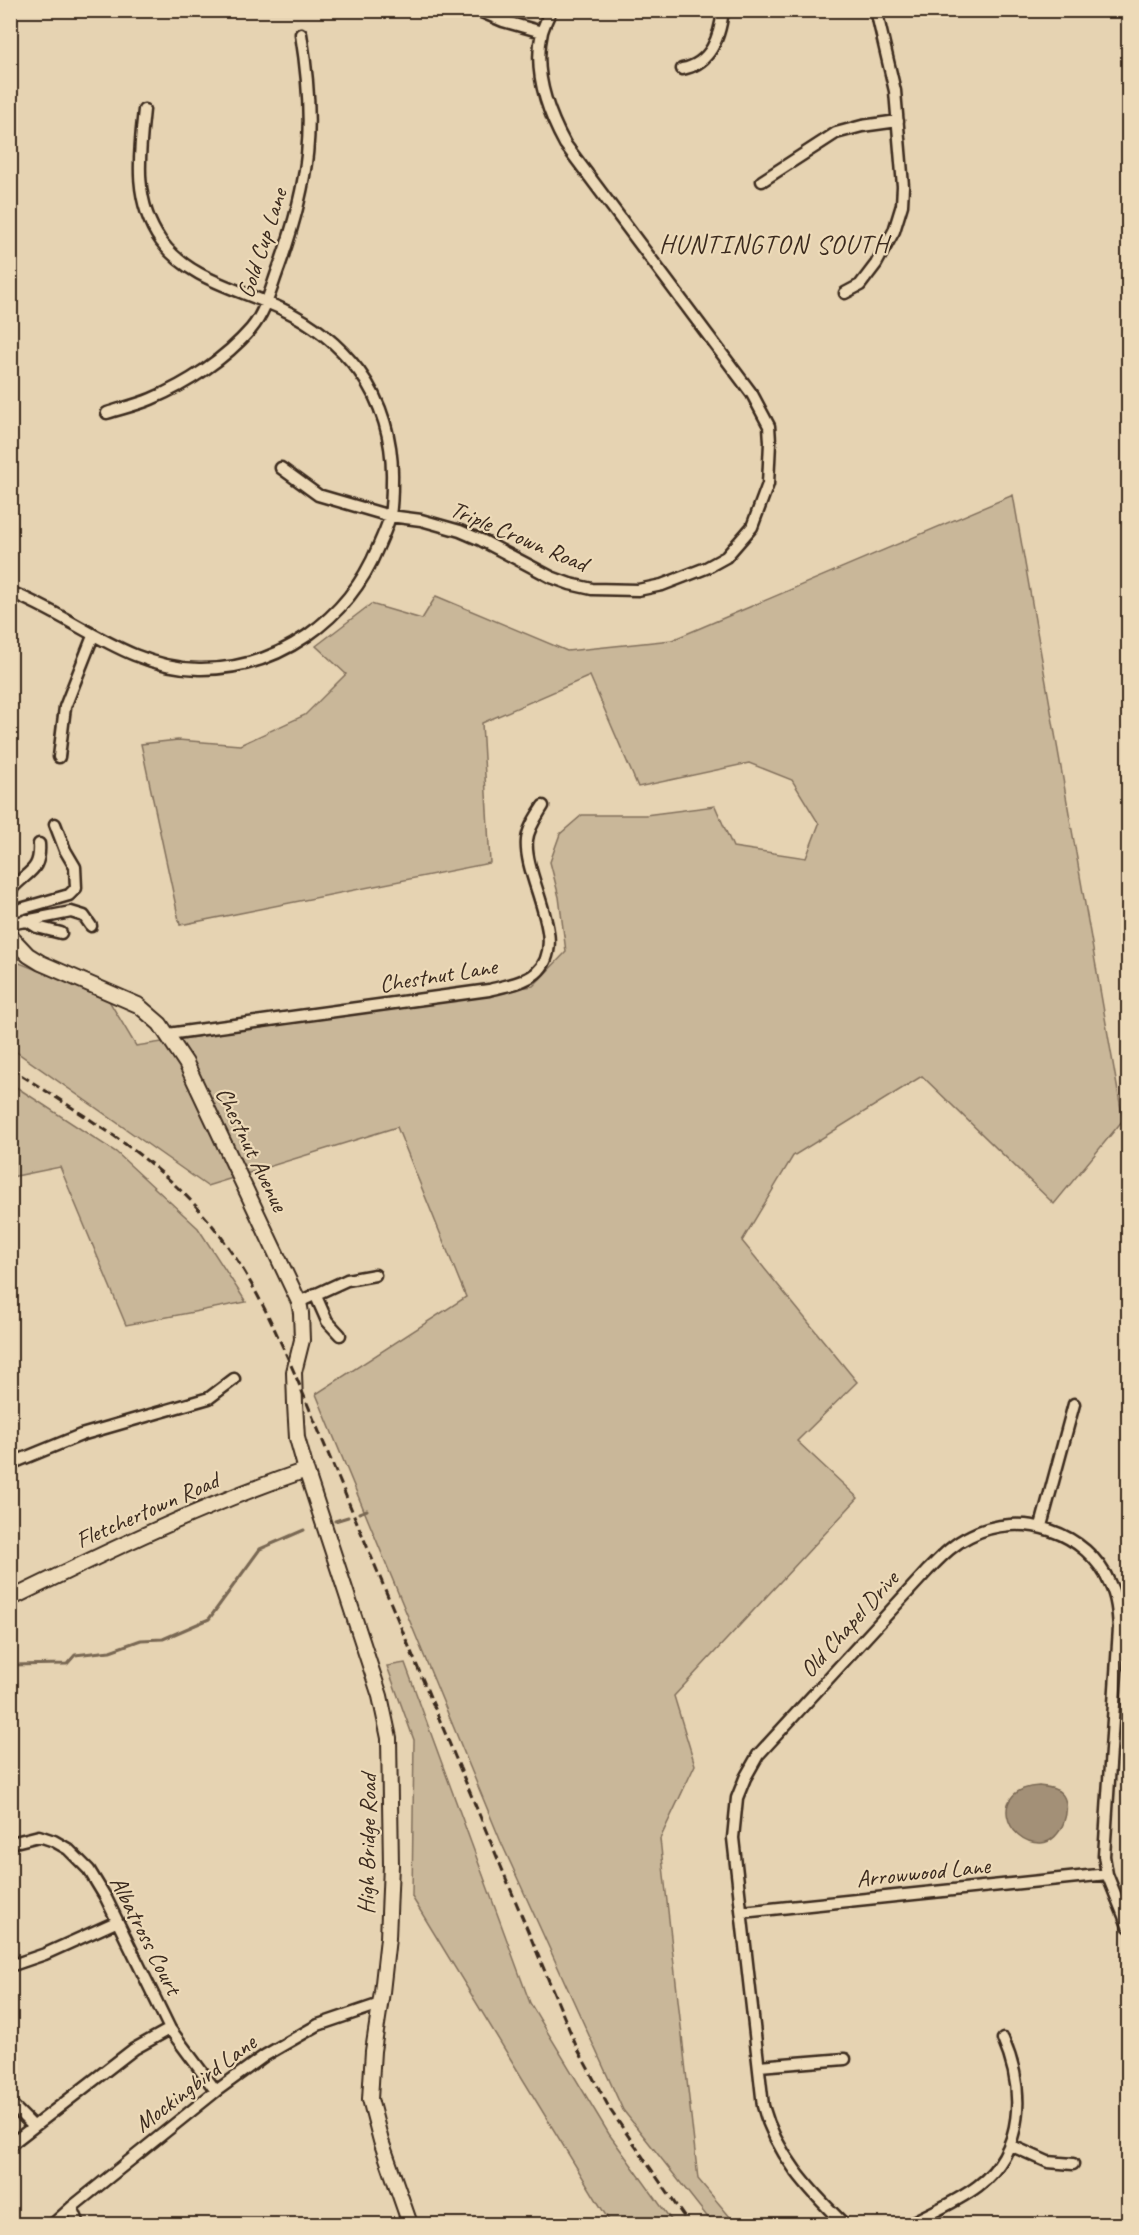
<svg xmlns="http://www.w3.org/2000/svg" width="1139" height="2235" font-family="Caveat,sans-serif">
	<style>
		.green { fill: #c9b799; stroke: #82705c; stroke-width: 1.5 }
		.water { fill: #a39077; stroke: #796753; stroke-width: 1.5 }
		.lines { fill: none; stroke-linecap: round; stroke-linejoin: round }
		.stream { stroke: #796753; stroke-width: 3 }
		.minor-casing { stroke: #3b2a1e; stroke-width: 15 }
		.tertiary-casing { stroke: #3b2a1e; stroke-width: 18 }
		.minor { stroke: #eddab8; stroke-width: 10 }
		.tertiary { stroke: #eddab8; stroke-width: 14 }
		.rail { stroke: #3b2a1e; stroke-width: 3; stroke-dasharray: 9 4.5; stroke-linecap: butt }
		.labels { text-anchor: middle; stroke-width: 4.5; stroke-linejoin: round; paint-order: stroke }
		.street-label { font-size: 24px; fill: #3b2a1e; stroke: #eddab8 }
		.neighbourhood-label { font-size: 26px; letter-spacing: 1.5px; fill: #3b2a1e; stroke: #eddab8 }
	</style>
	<rect width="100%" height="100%" fill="#e6d3b2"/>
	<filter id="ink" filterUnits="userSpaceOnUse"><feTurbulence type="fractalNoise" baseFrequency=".0167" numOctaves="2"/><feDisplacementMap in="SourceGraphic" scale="12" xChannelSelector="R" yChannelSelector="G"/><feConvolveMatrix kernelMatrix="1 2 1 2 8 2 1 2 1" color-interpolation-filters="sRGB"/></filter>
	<g filter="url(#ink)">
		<path class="green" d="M1013,495L1123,1120L1054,1204L922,1076L793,1156L742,1241L857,1382L797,1441L858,1498L674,1696L695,1765L660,1839L698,2179L736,2224H713L623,2110L501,1842L316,1394L466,1297L397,1127L207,1186L11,1048L10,959L108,999L136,1046L533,986L566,952L559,897L550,862L560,834L582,815H645L715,806L733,847L806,858L819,824L792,780L749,763L638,787L590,676L482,723L490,863L180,925L141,744L178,740L240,745L305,715L346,674L316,646L371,604L422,619L436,596L567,651L672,640Z
			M10,1083L116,1152L198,1228L246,1302L126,1325L60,1167L11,1177Z
			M405,1663L530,2003L609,2134L674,2224H611L412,1897L414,1740L387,1666Z"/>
		<path class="water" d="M1039,1786C1046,1787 1055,1787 1061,1793C1074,1806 1062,1842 1041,1843C1005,1844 988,1788 1039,1786Z"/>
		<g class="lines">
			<path class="stream" d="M359,1513L367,1510
				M335,1521L348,1517
				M10,1665L67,1664L75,1655L110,1651L141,1640L163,1639L209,1619L260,1549L304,1530"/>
			<defs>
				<path id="minor" d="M477,10L503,21L542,32
					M682,69C711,64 720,37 723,10
					M762,181L836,133L862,126L898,121
					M845,293L860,285L876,264L894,231L902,205L903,186L895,91L876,10
					M107,413C122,408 137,405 151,399C187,384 225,359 251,329C266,311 271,288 279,267C310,180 316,126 301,34
					M281,468L318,495L390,516L421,520L460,531L481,540L551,577L570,584L592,589L638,590L662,585L706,568L726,557L752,527L768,484L770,442L769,426L752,394L565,144C547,111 533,71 542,32C544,25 548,17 551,10
					M10,592C74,616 127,668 199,669C278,670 348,620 378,547C382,537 388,526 390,515C392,503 392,491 392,480C393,441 382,402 359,371C339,345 312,323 282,309C240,289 189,280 161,241C133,201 139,156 144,110
					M59,757L65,707L93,636
					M10,891C26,871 41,873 39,844
					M10,912L69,895L76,888L75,867L65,850L55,824
					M26,920L37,927L61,933
					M10,924L71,912L84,916L91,926
					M168,1034L489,990C504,986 524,983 536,973C571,943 523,878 527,840C528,828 537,816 543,806
					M315,1294L327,1321L340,1335
					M299,1302L347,1280L375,1275
					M10,1464L81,1435L209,1398L234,1379
					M1041,1526L1074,1404
					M15,1842L39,1836L54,1841L68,1849L89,1870L106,1898L170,2029L216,2091
					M742,1912L1107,1874
					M10,1966L45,1954L116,1922
					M759,2066L845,2059
					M10,2103L33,2126
					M10,2145L134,2049L170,2029
					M1010,2145L1048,2162L1073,2164
					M72,2207L79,2224
					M53,2224L72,2207L216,2091L264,2056L318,2025L380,2004
					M844,2224C809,2190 776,2154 763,2106L733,1838L737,1798L745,1778L758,1755L928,1570C941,1557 953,1544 970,1536C1021,1510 1087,1531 1110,1584C1117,1598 1118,1613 1119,1628L1104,1856L1107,1874L1128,1926
					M909,2224C932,2212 957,2202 978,2186C1025,2150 1025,2089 1003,2039"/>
				<path id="tertiary" d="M10,936L28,955L41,963L138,1005L160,1024L186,1063L299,1302L301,1313L302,1340L294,1372L295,1404L297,1438L306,1470L380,1696L389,1738L391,1865L388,1938L382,1992L373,2051L370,2099L381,2141L410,2224
					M10,1599C108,1551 203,1505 306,1470"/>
			</defs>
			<use href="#minor" class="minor-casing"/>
			<use href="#tertiary" class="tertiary-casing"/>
			<use href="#minor" class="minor"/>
			<use href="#tertiary" class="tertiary"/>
			<path class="rail" d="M10,1068C81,1114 159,1158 212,1225C248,1270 271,1320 294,1372L577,2048L611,2111L689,2224"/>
		</g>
	</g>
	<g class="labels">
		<g class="street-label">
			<text transform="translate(262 243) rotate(-72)" y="8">Gold Cup Lane</text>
			<text transform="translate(519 536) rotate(23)" y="8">Triple Crown Road</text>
			<text transform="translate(438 975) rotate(-9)" y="8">Chestnut Lane</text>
			<text transform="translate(252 1149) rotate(64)" y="8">Chestnut Avenue</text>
			<text transform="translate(147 1510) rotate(-24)" y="8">Fletchertown Road</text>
			<text transform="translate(849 1624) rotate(-48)" y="8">Old Chapel Drive</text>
			<text transform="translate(367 1844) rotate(-89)" y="8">High Bridge Road</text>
			<text transform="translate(923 1872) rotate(-6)" y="8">Arrowwood Lane</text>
			<text transform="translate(146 1935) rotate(63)" y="8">Albatross Court</text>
			<text transform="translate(195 2083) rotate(-37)" y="8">Mockingbird Lane</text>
		</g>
		<g class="neighbourhood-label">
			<text x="774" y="253">HUNTINGTON SOUTH</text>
		</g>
	</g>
	<rect width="1139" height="2235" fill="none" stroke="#eddab8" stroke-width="36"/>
	<rect x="18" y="18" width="1103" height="2199" fill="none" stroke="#3b2a1e" stroke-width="2" filter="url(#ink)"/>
</svg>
